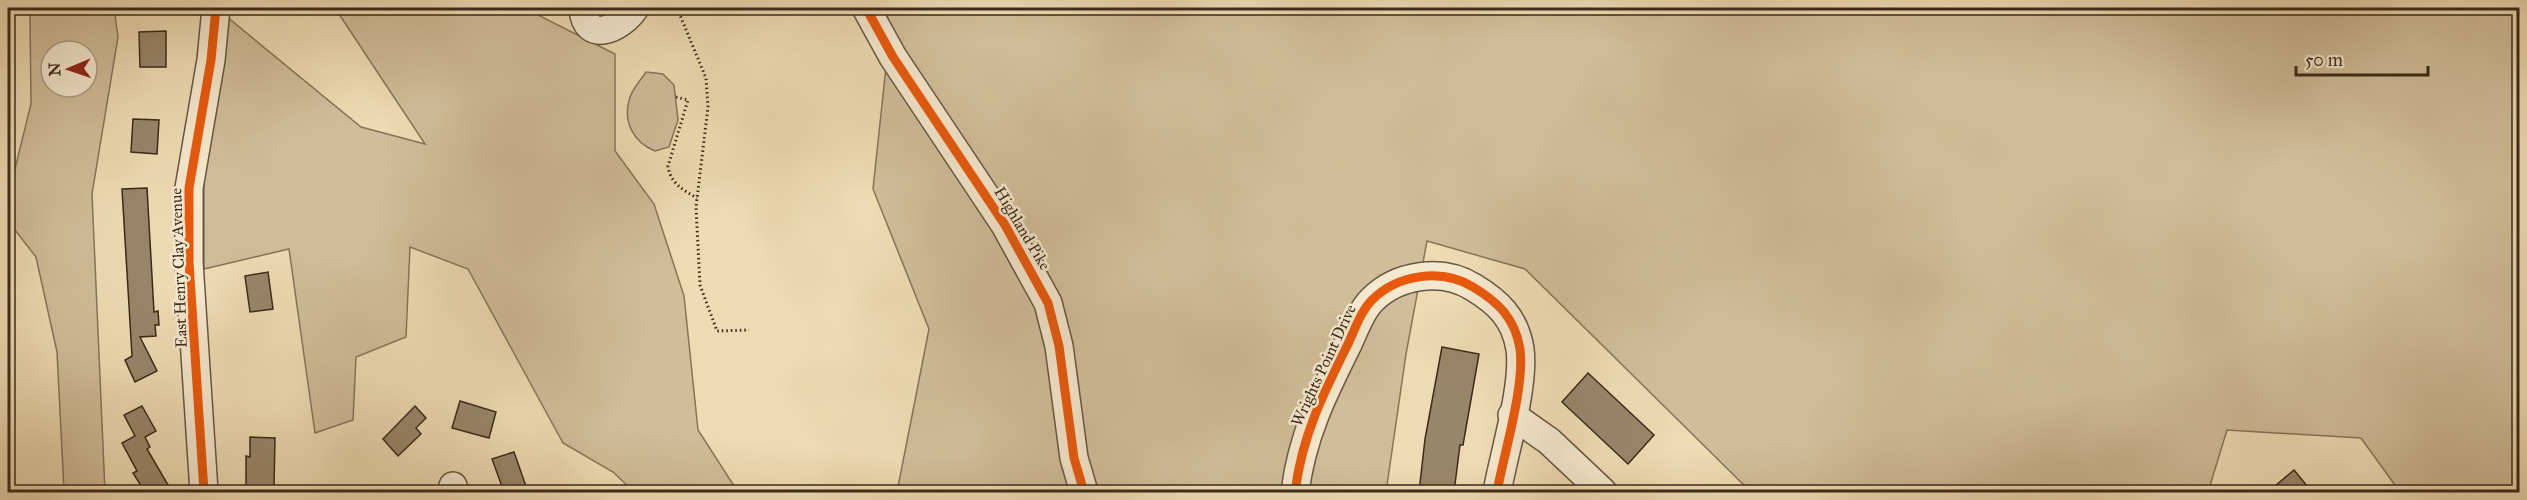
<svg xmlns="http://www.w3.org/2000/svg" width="2527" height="500" font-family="'IM FELL Great Primer',serif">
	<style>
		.green { fill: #d0bd99; stroke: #86745a; stroke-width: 1.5; fill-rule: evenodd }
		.building { fill: #98866a; stroke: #3b2a1a; stroke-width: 1.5 }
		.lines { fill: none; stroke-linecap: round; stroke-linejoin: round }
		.minor-casing { stroke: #685640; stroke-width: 30 }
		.path { stroke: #3b2a1a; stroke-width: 3; stroke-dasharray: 1.5 3; stroke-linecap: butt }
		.minor { stroke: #f4e8ce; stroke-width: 27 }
		.cycleway-casing { stroke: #f4e8ce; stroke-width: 13 }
		.cycleway { stroke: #e8590c; stroke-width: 9 }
		.labels { text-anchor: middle; stroke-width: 5; stroke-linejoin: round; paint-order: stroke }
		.street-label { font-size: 16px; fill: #3b2a1a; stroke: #f4e8ce }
	</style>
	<rect width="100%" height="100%" fill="#eedbb3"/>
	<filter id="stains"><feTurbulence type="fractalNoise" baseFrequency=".00333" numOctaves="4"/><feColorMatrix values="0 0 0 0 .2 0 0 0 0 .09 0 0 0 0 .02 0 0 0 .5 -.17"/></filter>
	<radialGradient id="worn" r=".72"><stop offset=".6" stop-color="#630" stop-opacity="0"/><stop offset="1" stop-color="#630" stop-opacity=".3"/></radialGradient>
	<path class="green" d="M24,8H114L118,37L92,194L105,492L64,491L57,352L36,257L8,221V197L31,104L30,16ZM51,51H87V87H51Z
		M335,8H529L532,12L615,54V151L654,204L684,296L698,430L738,492H634L613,472L563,443L468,269L410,247L406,337L356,357L353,420L315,433L289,249L204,269V167L227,17L361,127L425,144Z
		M866,8H2519L2520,464L2514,492H2400L2361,438L2227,430L2208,492H1751L1525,269L1427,241L1406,354L1386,492H897L929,329L873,189L888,48Z
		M646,72L663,74L674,85L678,120L669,147L655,151C633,142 622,121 630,97C633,88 641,80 646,72Z"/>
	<path class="building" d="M166,31V67H140L139,32Z
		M133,119L159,120L157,154L131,152Z
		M147,188L154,312L158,311L159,325H155L156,336L140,337L157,371L135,382L125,360L132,356L122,189Z
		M268,272L273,309L250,312L245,276Z
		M1442,347L1479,354L1463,445H1460L1454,492H1419L1425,439Z
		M1588,373L1654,435L1628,464L1562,402Z
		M460,401L496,412L489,438L452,428Z
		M142,406L156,431L145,437L150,447L147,449L168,485L155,492H145L133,473L137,471L122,443L135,436L124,415Z
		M415,406L426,418L416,428L421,434L398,456L383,439Z
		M250,437L275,438L274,487L246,486V456L250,457Z
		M514,452L528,492H504L492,459Z
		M2294,470L2312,492H2268Z"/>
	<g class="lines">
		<defs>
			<path id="minor" d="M583,8C585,45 621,29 635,8
				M866,8L893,57L1005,225L1048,303L1059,346L1074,458L1084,492
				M1512,415L1549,441L1603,492
				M453,486L455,492
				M204,492L189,262V188L211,60L216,8
				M1295,492C1302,436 1323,394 1348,344C1355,329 1361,311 1372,300C1398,274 1442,268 1473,287C1498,302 1515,318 1520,349C1525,386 1504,453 1497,492"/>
		</defs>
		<use href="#minor" class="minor-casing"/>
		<path class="path" d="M677,8L706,78L708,107L696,207L700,285L717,331L749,330
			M676,97L688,100L668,166C670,183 683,190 697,198"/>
		<use href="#minor" class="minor"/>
		<defs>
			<path id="cycleway" d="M866,8L893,57L1005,225L1048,303L1059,346L1074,458L1084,492
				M204,492L189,262V188L211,60L216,8
				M1295,492C1302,436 1323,394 1348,344C1355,329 1361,311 1372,300C1398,274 1442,268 1473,287C1498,302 1515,318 1520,349C1525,386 1504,453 1497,492"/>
		</defs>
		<use href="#cycleway" class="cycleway-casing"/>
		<use href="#cycleway" class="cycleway"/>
	</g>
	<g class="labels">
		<g class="street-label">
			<text transform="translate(1023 228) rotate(59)" y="6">Highland Pike</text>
			<text transform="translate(178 268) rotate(-92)" y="6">East Henry Clay Avenue</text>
			<text transform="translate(1323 365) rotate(-65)" y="6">Wrights Point Drive</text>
		</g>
	</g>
	<rect width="2527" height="500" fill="none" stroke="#eedbb3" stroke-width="30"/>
	<rect x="9" y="9" width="2509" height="482" fill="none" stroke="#3b2a1a" stroke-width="3"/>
	<rect x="15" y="15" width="2497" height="470" fill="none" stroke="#3b2a1a" stroke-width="1.5"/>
	<g transform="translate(69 69) rotate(268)"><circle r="28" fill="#f4e8ce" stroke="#aa9c86" stroke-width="1.5"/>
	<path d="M0-4.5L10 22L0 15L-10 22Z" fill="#8f2418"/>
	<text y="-9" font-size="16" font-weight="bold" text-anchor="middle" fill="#3b2a1a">N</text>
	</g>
	<path d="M2296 66v9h132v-9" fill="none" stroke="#3b2a1a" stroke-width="3"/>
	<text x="2305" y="66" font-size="18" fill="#3b2a1a" stroke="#f4e8ce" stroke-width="4.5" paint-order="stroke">50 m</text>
	<rect width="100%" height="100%" filter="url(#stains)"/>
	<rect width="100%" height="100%" fill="url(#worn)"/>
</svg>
